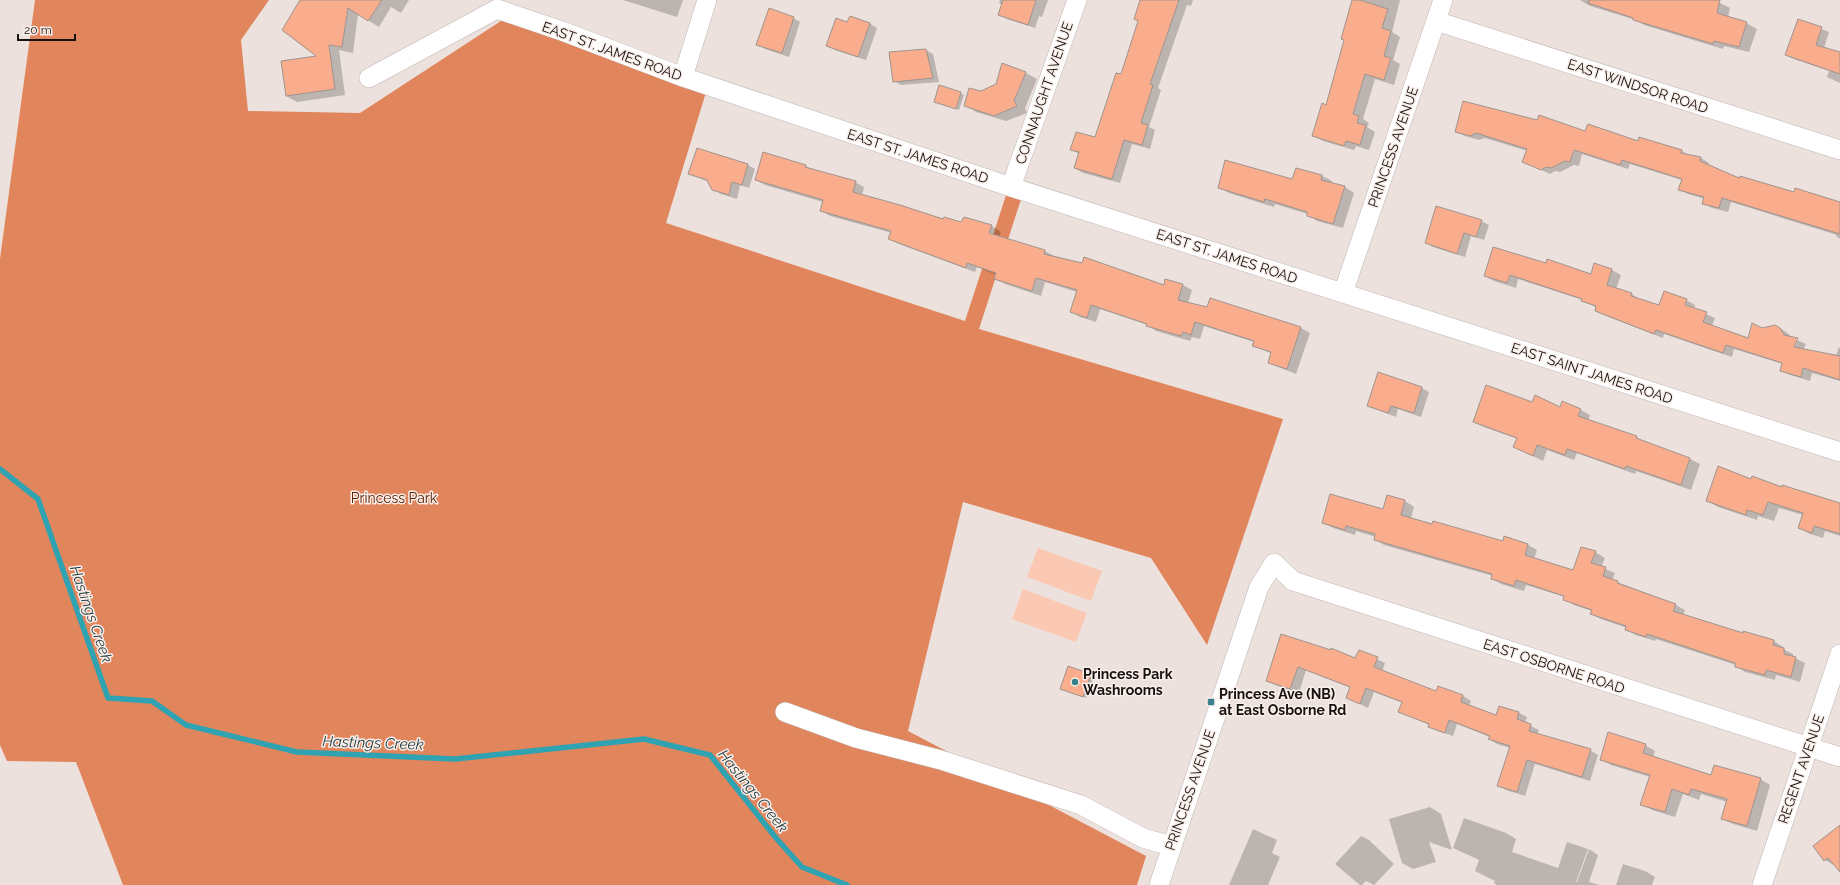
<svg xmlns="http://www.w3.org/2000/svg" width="1840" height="885" font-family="Raleway,sans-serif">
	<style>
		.green { fill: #fbc8b3 }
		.forest { fill: #e1855c }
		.shadow { fill: #0003; fill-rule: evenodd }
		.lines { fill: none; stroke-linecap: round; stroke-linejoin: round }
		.stream { stroke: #2fa3b1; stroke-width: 5.5 }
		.building { fill: #f9ad8c; stroke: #9e948f }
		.minor-casing { stroke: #c0b5b1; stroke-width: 20 }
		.minor { stroke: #fff; stroke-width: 19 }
		.poi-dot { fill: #39818a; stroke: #f9eee9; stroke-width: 1.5 }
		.labels { text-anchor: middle; stroke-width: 3; stroke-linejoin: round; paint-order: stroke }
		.street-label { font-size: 14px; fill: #151110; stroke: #f9eee9 }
		.park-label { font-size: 14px; fill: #5a2001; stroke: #f9eee9 }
		.poi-label { font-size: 14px; font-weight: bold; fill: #151110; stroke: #f9eee9; text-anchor: start }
		.water-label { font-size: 15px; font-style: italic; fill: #253e42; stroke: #f9eee9 }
	</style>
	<rect width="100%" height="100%" fill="#ece1dc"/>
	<path class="green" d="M1038,548L1102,571L1091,601L1027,577Z
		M1023,589L1087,613L1076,642L1012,619Z"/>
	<path class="forest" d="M35,0H269L241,40L248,111L360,113L504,19L707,89L666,223L965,321L1010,183L1025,187L979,329L1283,419L1207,645L1151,558L963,502L908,731L1146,856L1137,885H123L76,762L7,761L0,745V259Z"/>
	<path class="shadow" d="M301,0H409L401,13L391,7L379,27L358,14L353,53L339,50L345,95L297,102L286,96L319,57Z
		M623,0H683L677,17Z
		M1000,0H1048L1042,17L1039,16L1035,28L1007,19L999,15L1002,5L999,3Z
		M1141,0H1193L1191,6L1187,5L1158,88L1161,90L1149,127L1155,130L1150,149L1132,144L1120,183L1083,173L1075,168L1079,154L1072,150L1096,138L1122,76L1139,21Z
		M1353,0H1400L1392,32L1400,37L1393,60L1400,64L1394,85L1375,79L1363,119L1369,123L1367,127L1375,132L1369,150L1356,146L1354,150L1323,141L1313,135L1326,106L1345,40Z
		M1580,0H1714L1730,8L1728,17L1746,23L1757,29L1749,52L1724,46L1723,49L1644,25L1636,20L1590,6Z
		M793,18L800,22L789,57L765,49L758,45Z
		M1799,20L1829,32L1824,48L1840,53V83L1827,77L1829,71L1794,59L1787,55Z
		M869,23L877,28L866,60L835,50L828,46Z
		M926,50L933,54L939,82L901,85L894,81Z
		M1003,65L1026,73L1037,79L1025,108L1027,113L1006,121L976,112L965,105L981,93L997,85Z
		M960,93L964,95L959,110L935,102Z
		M1456,131L1586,132L1681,151L1680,158L1682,151L1690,156L1701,158L1709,163L1708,166L1740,179L1840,203V239L1836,236L1837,235L1731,202L1728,212L1712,208L1703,203L1705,199L1688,194L1680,189L1682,180L1630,164L1628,169L1582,154L1579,166L1574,165L1560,172L1555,171L1550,174L1524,162L1528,151L1485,138L1479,140L1465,136Z
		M697,149L748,165L755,169L749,188L740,185L737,199L721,194L713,189L709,182L690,174Z
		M806,166L814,171L855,182L864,187L862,196L944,220L962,223L964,218L992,226L1001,232L999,237L1045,251L1054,256L1164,286L1183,285L1192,290L1188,303L1208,309L1211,299L1301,328L1310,333L1296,374L1278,367L1269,362L1272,354L1253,345L1254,342L1204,326L1200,339L1192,337L1190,341L1156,331L1148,325L1100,309L1096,322L1080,317L1071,311L1077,292L1045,282L1041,296L1005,284L996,279L997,275L977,267L975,272L899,244L890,239L892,233L830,216L821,210L823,202L765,185L756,180Z
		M1297,169L1322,176L1332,181L1331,184L1345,187L1354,193L1343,228L1317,221L1308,214L1275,204L1274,207L1229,193L1219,187L1293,180Z
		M1481,221L1489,225L1484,240L1471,236L1465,257L1433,247L1426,243Z
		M1546,264L1591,275L1595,265L1612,270L1621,275L1616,289L1632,294L1640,300L1660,307L1686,300L1695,305L1694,309L1715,318L1712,326L1749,339L1762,329L1780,328L1789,334L1790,337L1806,344L1803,350L1836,356L1839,347L1840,348V381L1812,373L1810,381L1790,375L1781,370L1783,364L1734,349L1732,357L1664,334L1663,338L1604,315L1596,310L1597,308L1583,300L1518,279L1516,288L1494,281L1485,276ZM1796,340H1798L1793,352L1791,351Z
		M1378,374L1422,388L1429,392L1421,417L1398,409L1396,417L1368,406Z
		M1533,403L1560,409L1581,410L1590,415L1588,421L1636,437L1647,443L1690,459L1700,464L1691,490L1636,471L1635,474L1577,453L1574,460L1547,450L1543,461L1514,447L1518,439L1484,427L1474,422Z
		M1752,480L1840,504V536L1825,531L1823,538L1810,534L1799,528L1803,515L1779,508L1774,521L1758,516L1757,520L1718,507L1707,500Z
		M1388,496L1405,501L1414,507L1411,518L1503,542L1528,545L1537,550L1534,559L1574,572L1595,552L1605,558L1601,567L1615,573L1612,580L1676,605L1685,610L1683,616L1743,634L1744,632L1774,641L1783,647V649L1793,654V657L1805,663L1800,682L1776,675L1775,680L1745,672L1736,666V665L1656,639L1655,641L1636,635L1626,629L1627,628L1601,619L1591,614L1592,611L1574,605L1564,599L1565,597L1526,585L1524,591L1501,584L1492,578L1493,576L1384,545L1375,539L1376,537L1356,531L1355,535L1333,528L1323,522L1384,510Z
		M1282,635L1356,659L1359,651L1385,663L1382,672L1437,692L1438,688L1463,696L1471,701L1469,706L1497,716L1519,713L1527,717L1525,723L1539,730L1537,734L1590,750L1598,755L1590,781L1535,764L1525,796L1506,790L1498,785L1510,748L1497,744L1489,739L1490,737L1457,724L1453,736L1438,731L1430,726V725L1399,711L1403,703L1374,692L1368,708L1347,698L1351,688L1306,670L1299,693L1275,685L1267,680Z
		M1069,667L1094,677L1086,698L1064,690Z
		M1645,745L1655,751L1653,758L1711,777L1760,779L1770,785L1757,831L1733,824L1722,819L1727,802L1701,794L1699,800L1683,794L1675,817L1652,810L1641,804L1650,777L1611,765L1601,759Z
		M1430,807L1441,814L1452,850L1429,842L1436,862L1413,869L1402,863L1389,819Z
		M1464,818L1506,833L1516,839L1512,852L1558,868L1567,842L1588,849L1576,882H1577L1589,849L1598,855L1589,882L1599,885H1497L1494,883L1495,881L1475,871L1479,860L1453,848Z
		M1253,829L1277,840L1272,853L1280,857L1268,885H1229Z
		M1840,832V871L1837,867L1825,860Z
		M1361,836L1369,840L1394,864L1374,885L1366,881L1362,885H1360L1335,864Z
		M1623,864L1645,871L1655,877L1652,885H1616Z"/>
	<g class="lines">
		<path class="stream" d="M0,469L38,499L108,698L152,701L186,725L297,752L455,759L644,739L710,755L776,838L802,867L847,885"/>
	</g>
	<path class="building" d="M300,0H382L368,21L348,8L342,47L329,45L335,89L286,96L281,61L316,56L282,30Z
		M1003,0H1036L1028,25L998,15Z
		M1140,0H1179L1150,84L1153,85L1141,123L1148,125L1142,145L1124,140L1112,179L1074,168L1079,152L1070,150L1076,132L1095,137L1116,73L1121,74L1138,21L1134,19Z
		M1352,0H1360L1388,9L1382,28L1391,31L1384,56L1391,58L1384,80L1365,74L1353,114L1359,116L1357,123L1366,125L1360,145L1346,141L1344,146L1312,136L1322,103L1326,105L1344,40L1341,39Z
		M1589,0H1720L1717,13L1747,22L1739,47L1714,41L1713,44L1633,20V18L1588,3Z
		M769,8L794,17L782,53L756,45Z
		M850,16L870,23L858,57L826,46L836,18L847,22Z
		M1798,19L1822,27L1816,45L1840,52V74L1785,55Z
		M926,49L933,78L893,82L889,52Z
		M1002,63L1026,72L1014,101L1017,106L994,116L964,106L969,88L981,91L996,84Z
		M939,85L961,92L956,109L934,102Z
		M1463,101L1537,120L1539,115L1585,131L1588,124L1638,141L1639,137L1682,150L1681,153L1701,157L1700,161L1739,178L1740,176L1794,192L1795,188L1840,202V234L1722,198L1719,208L1702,204L1704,197L1678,190L1682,179L1622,160L1620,165L1574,150L1570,162L1565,161L1551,168L1546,167L1541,170L1522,162L1527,149L1476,133L1470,136L1455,132Z
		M697,148L748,164L742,185L732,182L729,195L712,190L707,180L688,174Z
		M763,152L806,165L805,167L856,181L853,192L900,205L943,219L944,217L961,222L964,217L992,225L989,233L1045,250L1044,254L1082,263L1084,257L1164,285L1165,279L1183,284L1178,300L1207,307L1210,298L1301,327L1287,369L1268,363L1271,352L1252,346L1254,341L1195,322L1191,335L1183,332L1181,336L1146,326L1147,324L1091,305L1087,318L1070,312L1077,290L1036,278L1032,291L994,279L996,273L967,263L966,268L888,239L891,231L820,211L823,200L755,180Z
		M1225,160L1292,179L1296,168L1322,175L1321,180L1345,186L1333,224L1307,216V212L1265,199L1264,202L1218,188Z
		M1436,206L1482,220L1476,237L1464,233L1457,254L1425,243Z
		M1493,247L1546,263L1547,259L1591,274L1594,263L1612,269L1607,285L1632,293L1631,296L1659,305L1664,291L1687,299L1685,305L1707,312L1703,322L1748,338L1752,323L1762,328L1775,325L1780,328L1784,335L1798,338L1794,347L1840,356V380L1803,368L1801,377L1780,371L1782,363L1726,345L1723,353L1656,330L1654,334L1595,311L1596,306L1581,301L1582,299L1510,275L1507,283L1484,276Z
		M1378,372L1422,387L1414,413L1391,406L1388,413L1367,406Z
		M1486,385L1532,402L1535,395L1560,407L1562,401L1581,409L1578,416L1637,436L1636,438L1690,458L1681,485L1626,466L1625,469L1567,449L1565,455L1537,445L1533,456L1513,447L1517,438L1473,422Z
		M1718,466L1751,479L1752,476L1782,487V485L1840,503V534L1814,526L1812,533L1798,528L1803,513L1768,502L1763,515L1747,510L1746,515L1706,501Z
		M1330,494L1383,509L1387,495L1405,500L1401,515L1432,524L1433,521L1503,541L1504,536L1528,544L1525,555L1573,570L1581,547L1596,551L1591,563L1606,567L1603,576L1618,581L1617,583L1676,604L1673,611L1743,633V631L1774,640L1773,645L1784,648V654L1796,657L1791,677L1766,670L1765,675L1735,667V663L1647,634L1646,637L1625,630L1626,626L1590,614L1592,610L1563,600L1564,596L1516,580L1514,586L1491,579L1492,574L1374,540L1375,534L1346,526L1345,530L1322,523Z
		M1281,634L1331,650V648L1355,658L1359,650L1378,657L1374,667L1436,691L1438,686L1463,695L1461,702L1496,715L1499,706L1519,712L1517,719L1531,724L1529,731L1591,749L1582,777L1527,760L1517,792L1497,786L1510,746L1488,739L1490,736L1449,720L1445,733L1428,727L1429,724L1398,712L1402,702L1366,688L1360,704L1346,698L1350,687L1298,667L1290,689L1266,681Z
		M1068,666L1091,674L1083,697L1060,689Z
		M1608,732L1646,744L1643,753L1711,775L1714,765L1761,778L1747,826L1721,819L1727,799L1691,789L1689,795L1672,789L1665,812L1640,805L1650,775L1600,760Z
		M1840,825V872L1828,858L1824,861L1813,846Z"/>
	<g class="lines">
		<defs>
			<path id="minor" d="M1436,21L1840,150
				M683,77L707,0
				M369,78L497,9L562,31L683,77L1011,187L1840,452
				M1011,187L1077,0
				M1343,293L1443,0
				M785,712L856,738L941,760L1081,805L1143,838L1171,846
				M1159,885L1259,587L1274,563L1293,581L1840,757
				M1762,885L1840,654"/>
		</defs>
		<use href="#minor" class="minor-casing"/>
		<use href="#minor" class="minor"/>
	</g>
	<g class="poi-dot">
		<circle cx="1075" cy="682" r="4"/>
		<rect x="1207" y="698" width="8" height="8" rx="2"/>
	</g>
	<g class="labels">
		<g class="street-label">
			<text transform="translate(612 51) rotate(20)" y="5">EAST ST. JAMES ROAD</text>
			<text transform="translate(1638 86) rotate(18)" y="5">EAST WINDSOR ROAD</text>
			<text transform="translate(1044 93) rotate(-71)" y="5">CONNAUGHT AVENUE</text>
			<text transform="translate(1393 147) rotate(-71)" y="5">PRINCESS AVENUE</text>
			<text transform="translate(918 156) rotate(18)" y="5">EAST ST. JAMES ROAD</text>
			<text transform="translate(1227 256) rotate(18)" y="5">EAST ST. JAMES ROAD</text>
			<text transform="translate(1592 373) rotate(18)" y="5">EAST SAINT JAMES ROAD</text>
			<text transform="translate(1554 666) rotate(18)" y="5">EAST OSBORNE ROAD</text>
			<text transform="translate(1801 769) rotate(-71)" y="5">REGENT AVENUE</text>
			<text transform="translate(1190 790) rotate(-71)" y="5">PRINCESS AVENUE</text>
		</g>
		<g class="park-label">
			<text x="394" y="503">Princess Park</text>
		</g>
		<g class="poi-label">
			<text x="1083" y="679">Princess Park<tspan x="1083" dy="16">Washrooms</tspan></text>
			<text x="1219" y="699">Princess Ave (NB)<tspan x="1219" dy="16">at East Osborne Rd</tspan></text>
		</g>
		<g class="water-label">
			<text transform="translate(91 614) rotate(71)" y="5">Hastings Creek</text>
			<text transform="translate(373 743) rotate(2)" y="5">Hastings Creek</text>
			<text transform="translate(753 791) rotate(51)" y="5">Hastings Creek</text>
		</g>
	</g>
	<path d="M18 34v6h57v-6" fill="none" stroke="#151110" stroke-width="2"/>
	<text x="24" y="34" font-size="12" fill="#151110" stroke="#f9eee9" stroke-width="3" paint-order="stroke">20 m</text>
</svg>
